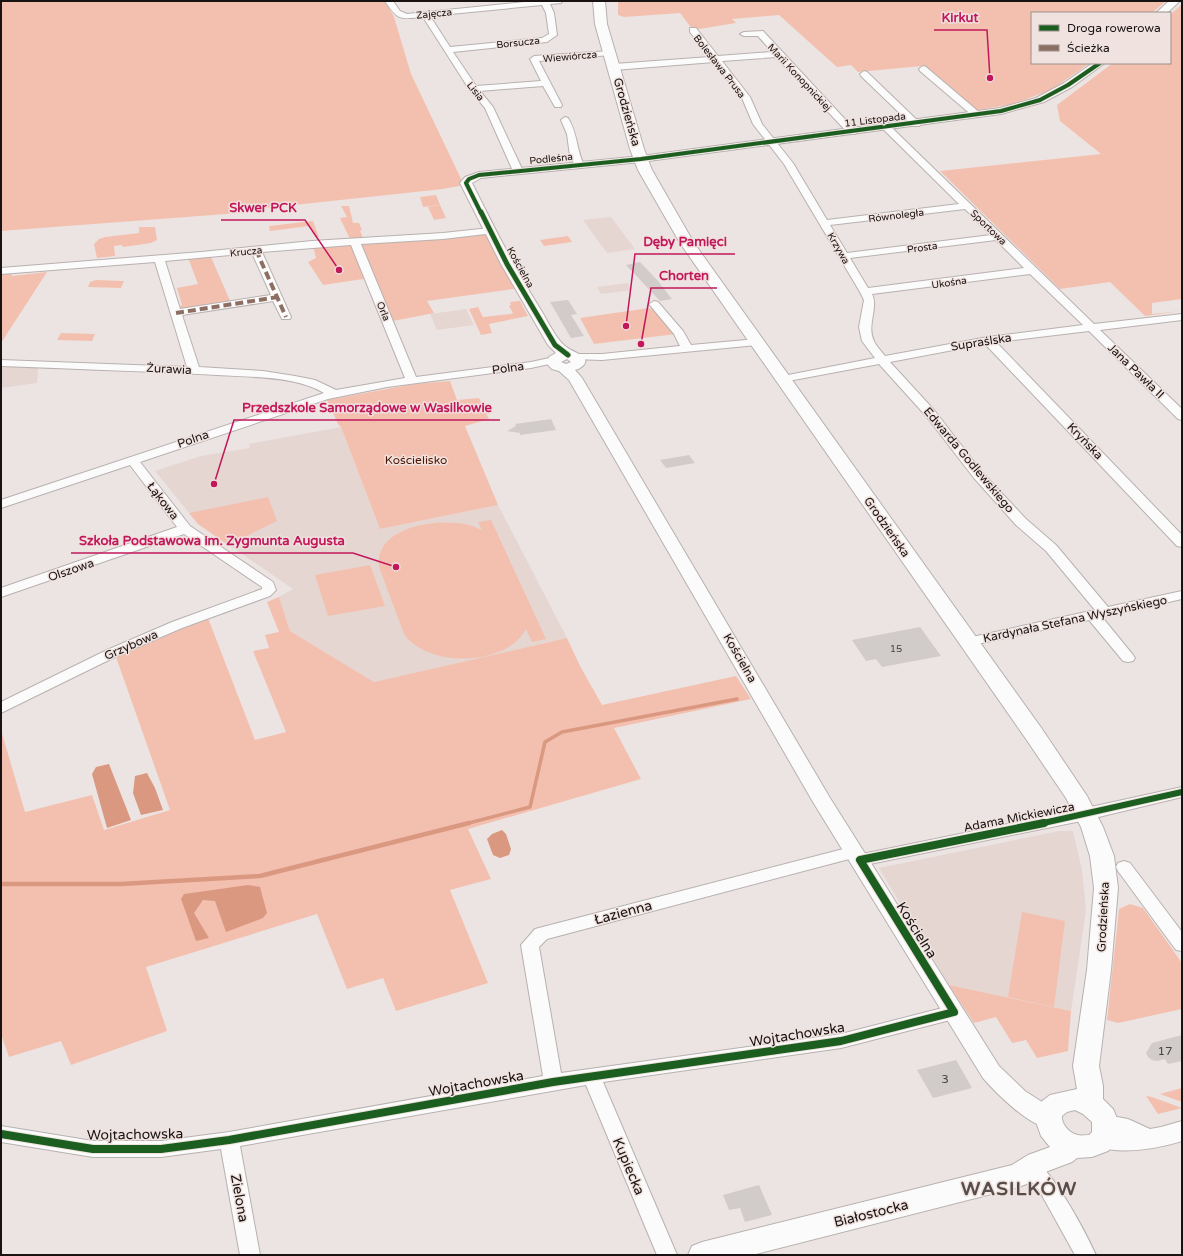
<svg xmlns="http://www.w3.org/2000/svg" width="1183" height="1256" font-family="'Varela Round',sans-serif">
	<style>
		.built { fill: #e5d6d1 }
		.green { fill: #f3c0af }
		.water { fill: #db9881 }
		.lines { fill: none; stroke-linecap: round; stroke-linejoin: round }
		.stream-far1 { stroke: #db9881; stroke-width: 3.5 }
		.stream { stroke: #db9881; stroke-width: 4.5 }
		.building { fill: #d1cbca }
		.minor-casing { stroke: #b7b1b0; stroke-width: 2 }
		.tertiary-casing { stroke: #b7b1b0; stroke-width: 2 }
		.secondary-casing { stroke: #b7b1b0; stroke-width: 2 }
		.minor { fill: #fcfbfb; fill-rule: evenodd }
		.tertiary { fill: #fcfbfb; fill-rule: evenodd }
		.secondary { fill: #fcfbfb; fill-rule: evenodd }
		.quiet { stroke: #8d6e63; stroke-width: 4; stroke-dasharray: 8 4; stroke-linecap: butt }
		.cycleway-far3-casing { stroke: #f0e2de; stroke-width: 5.5 }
		.cycleway-far2-casing { stroke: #f0e2de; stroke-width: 7 }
		.cycleway-far1-casing { stroke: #f0e2de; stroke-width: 8 }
		.cycleway-casing { stroke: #f0e2de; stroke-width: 10 }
		.cycleway-far3 { stroke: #1b5e20; stroke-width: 4 }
		.cycleway-far2 { stroke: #1b5e20; stroke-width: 5 }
		.cycleway-far1 { stroke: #1b5e20; stroke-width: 6 }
		.cycleway { stroke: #1b5e20; stroke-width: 8 }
		.labels { text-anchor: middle; stroke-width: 3; stroke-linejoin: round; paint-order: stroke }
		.far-street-label { font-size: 10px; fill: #181312; stroke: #f0e2de }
		.number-label { font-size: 10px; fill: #484342 }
		.street-label { font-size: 12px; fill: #181312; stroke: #f0e2de }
		.park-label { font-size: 12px; fill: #4e1400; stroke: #f0e2de }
		.near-number-label { font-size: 12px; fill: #484342 }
		.near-street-label { font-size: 14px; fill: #181312; stroke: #f0e2de }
		.near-district-label { font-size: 19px; font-weight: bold; letter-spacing: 1px; fill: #584d49; stroke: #f0e2de }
		.leader { fill: none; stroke: #c2185b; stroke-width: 1.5 }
		.callout-dot { fill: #c2185b; stroke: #f0e2de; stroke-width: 1.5 }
		.callout-label { font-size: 13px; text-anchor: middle; font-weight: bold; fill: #c2185b; stroke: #f0e2de; stroke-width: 3; stroke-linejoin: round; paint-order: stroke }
	</style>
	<rect width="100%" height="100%" fill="#ece4e2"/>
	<path class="built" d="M611,217L635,249L607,253L583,220Z
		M628,283L632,290L601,294L597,287Z
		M466,309L474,325L437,330L430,314Z
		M1,366L38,367L37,383L1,388Z
		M341,427L380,529L498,505L567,638L374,682L290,631L279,597L293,589L198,524L155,471L201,456L250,448L249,444Z
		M1059,831H1073L1082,870L1086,911L1071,1011L949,985L879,868Z"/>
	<path class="green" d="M1,1H385L394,17L411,74L464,185L443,189L266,208V211L1,231Z
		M618,1H1166L1152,13H1032V63H1090L1051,90L1013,104L978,110L974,109L922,66L858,72L851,65L837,67L779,15L732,19L736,23L693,30L680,13L624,17L618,15Z
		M1182,4V299L1152,303V314L1182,311L1145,316L1110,282L1060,289L940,171L1101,154L1060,121L1057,105L1113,63H1170V15Z
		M436,195L440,205L423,207L420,197Z
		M440,205L446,218L434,220L428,207Z
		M341,206H349L353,223H359L362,230L360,231L363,238L350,239L340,218L347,217Z
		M313,221L319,237H315L309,226L270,231L269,226Z
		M139,227H155L157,240L151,243L123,247L122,245L114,246L115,256L97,258L94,244L99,239L105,237L139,233Z
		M477,233H491L520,288L427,301L434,313L393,321L361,245L355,242L423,241Z
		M568,236L572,242L544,246L540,240Z
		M352,244L370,278L323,285L308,262L316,258L313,246Z
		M211,257L231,303L180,310L178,308L182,305L177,288L198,284L188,258Z
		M11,272L12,276L47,272L1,343V273Z
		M96,280L124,281L121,288L88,287L90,282Z
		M520,301L528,316L489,324L492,333L481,335L469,309L478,307L483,317L511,314L513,313L509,306L511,305L510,302Z
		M649,308L655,310L676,334L594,344L580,318Z
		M61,333L95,334L92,341L57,340Z
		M450,381L457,400L479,398L489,419L465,426L498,505L380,529L341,427L338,424L327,400L414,384Z
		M268,497L277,521L228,545L198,524L189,513Z
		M491,520L546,639L532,642L526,629C506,667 428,668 404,634L379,567C374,530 428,520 455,523C464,523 473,526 482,530L478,522Z
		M370,565L385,606L328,616L315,575Z
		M279,597L290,631L374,682L567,638L580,666L602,705L736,676L751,699L614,728L641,779L468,829L491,879L450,890L488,983L396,1011L383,978L347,989L317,914L146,967L167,1031L71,1065L61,1041L9,1057L1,1034V730L25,812L92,795L104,830L170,810L116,657L208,618L255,740L286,732L253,651L269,648L265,635L279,632L267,602Z
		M1130,904L1143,908L1182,963V1009L1118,1023L1107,1020L1119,909Z
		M1022,912L1065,921L1054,1007L1008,997Z
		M949,985L1071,1011L1068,1051L1037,1058L1026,1040L1012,1043L996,1017L974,1023Z
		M1182,1088V1102L1160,1094Z
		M1146,1096L1152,1097L1182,1108L1158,1114Z"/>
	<path class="water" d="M109,764L131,820L107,828L92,774L96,767Z
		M147,773L155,788L163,810L141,815L133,793L135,776Z
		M502,830L506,834L511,849L509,855L500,858L493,855L487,839L492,834Z
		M248,885L260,887L267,913L263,918L226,932L215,901L203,900L194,913L209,938L196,941L181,899L184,894Z"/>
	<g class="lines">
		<path class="stream-far1" d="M465,824L530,807L545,742L562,732L737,699"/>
		<path class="stream" d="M1,884H121L260,876L469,823"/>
	</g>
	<path class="building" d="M640,262L658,281L672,299L660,301L626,265Z
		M568,300L577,314L571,315L584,336L571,338L550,302Z
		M551,419L556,430L520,435V433L507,431L516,426L515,424Z
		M689,455L695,463L666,468L660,460Z
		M920,627L941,656L882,667L876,659L866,661L852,640Z
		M1182,1035V1061L1168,1064L1165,1059L1157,1061L1152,1060L1148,1057L1146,1053L1152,1043Z
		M956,1060L972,1088L933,1098L917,1070Z
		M759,1185L772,1215L745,1222L740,1208L729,1210L723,1195Z"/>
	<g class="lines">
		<defs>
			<path id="minor" d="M385,1H393L400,11L407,14L534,1H562L561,3L550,4L554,13L557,35L547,42L453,52L476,86L541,81L530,59L534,56L610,51L614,53L610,55L539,61L562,105L561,107H555L543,86L480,91L493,107L523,171L518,174L513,171L485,108L469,89L423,17C400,19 398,21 385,1ZM542,5L546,13L549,34L542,38L450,47L430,16Z
				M690,28H696L718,56L772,52L758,36H744L740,34L744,32L763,31L855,130L857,132L855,134H849L776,57L722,61L750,97L762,124L793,163L827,220L959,204L882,128L887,125L890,126L1094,324L1182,314V320L1100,330L1182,409V420L1178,419L1089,331L996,342L1182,535V547L1177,546L985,344L890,362L934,410L982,472L1026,519L1056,545L1108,607L1182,591V599L1102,617L1133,655L1135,658L1133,661L1128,662L1123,661L1089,620L968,646L963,645L961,642L963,639L1095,610L1046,551L1016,525L974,478L926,416L879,364L783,382L779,381L777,379L779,377L783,376L875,358L862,341L859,327L864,300L860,292L784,164L753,124L742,98L714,62L614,70L610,67L614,64L710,57L690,32ZM965,209L991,235L847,253L830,225ZM996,240L1024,268L868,288L850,258ZM1030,274L1083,325L988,337L885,356C881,351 876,346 874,341C866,325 879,308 872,294Z
				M923,66L926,67L980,113L981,115L980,117H974L920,71L919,69Z
				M864,71L867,72L919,122L921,124L919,126H913L861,76L860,74Z
				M565,117L568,118C578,134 576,149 584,165L582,167H576L570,156L567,134L561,120Z
				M490,228L494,229L495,231L494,233L443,239L361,244L416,377L531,362L554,357L558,358L560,360L558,362L531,368L387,387L328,399L140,462L190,526L273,582L276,590L270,596L182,628L117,656L1,713V702L107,650L172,622L262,589V587L184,534L1,597V588L177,527L130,465L1,508V500L324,393C296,376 249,377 217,375C145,371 73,369 1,366V360L187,367L155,262L1,274V268L201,252L312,241L443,233ZM351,245L405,378L336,390L315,380L295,376L263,371L199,367L182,315L273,301L282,319H290L291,317L262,252ZM252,253L271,295L180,309L165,261Z
				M654,301L658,302L683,331L691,345L757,339L763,342L757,345L602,360L572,359L570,357L572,355L576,354H602L680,346L674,334L649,304Z
				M1182,787V797L1086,820L860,866L854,864L852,860L853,858L547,939L539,947L561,1073L841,1034L954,1005L960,1007L963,1012L960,1017L954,1019L841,1048L603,1082L677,1255H657L586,1085L240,1146L260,1255H240L221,1149L161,1157H93L1,1142V1126L93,1141H161L229,1132L543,1076L521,945L535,929L855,846L861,848L863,852L862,854L1086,808Z
				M1124,861L1130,863L1182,932V951L1176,950L1118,871L1116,867L1118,863Z
				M1032,1160C1051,1166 1087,1235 1096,1255H1075L1039,1190L1025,1174L1022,1168L1025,1162Z"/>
			<path id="tertiary" d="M1169,1H1180L1167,13H1156Z
				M1093,63H1105L1072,87L1044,102L1001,114L641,162L481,178L472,183C493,225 514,267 539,307C546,318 552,331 560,341C566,349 575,351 582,356C591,362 580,369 575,370L582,378L830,798L999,1066L1025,1091L1056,1111L1059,1118L1056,1125C1053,1126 1050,1127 1047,1127C1029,1126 995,1092 983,1078L813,802L569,380L559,371L552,369L547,364L549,357L556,353L548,345L501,264L460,183L465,177L479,172L641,156L1000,108L1036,98L1064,83ZM567,359L571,362L566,364L561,362Z
				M1106,1115L1128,1119L1150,1129L1161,1127L1182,1121V1141C1155,1149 1123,1155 1095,1146L1091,1139L1095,1132L1098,1131L1095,1125L1098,1118Z"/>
			<path id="secondary" d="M593,1H605L607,24L644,149L652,170L694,243L1042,729L1087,796L1103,827L1114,856L1118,888L1111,970L1099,1066L1103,1086V1099L1113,1109L1119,1123V1134L1112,1147L1108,1151L1092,1157L1077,1158L1072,1162L1048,1171L1029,1183L1019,1187L752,1255H688L692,1246L702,1242L1012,1165L1028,1155L1050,1147L1041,1136L1035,1119L1041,1102L1050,1095L1077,1089L1073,1066L1087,970L1094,888L1090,856L1081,827L1066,798L1026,739L680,243L638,170L630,149L595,24ZM1075,1110L1083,1114L1092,1122V1132L1089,1135C1086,1135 1082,1136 1078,1135C1070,1134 1061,1124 1062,1116L1067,1112Z"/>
		</defs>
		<use href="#minor" class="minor-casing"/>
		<use href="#tertiary" class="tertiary-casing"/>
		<use href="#secondary" class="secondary-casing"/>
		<use href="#minor" class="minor"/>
		<use href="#tertiary" class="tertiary"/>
		<use href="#secondary" class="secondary"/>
		<path class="quiet" d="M256,250L286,317
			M176,313L278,297"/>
		<defs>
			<path id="cycleway-far3" d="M481,213L466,183L469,179L479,175L641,159L1001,111L1040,100L1068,85L1100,63"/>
			<path id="cycleway-far2" d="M481,212L507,264L555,345L568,355"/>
			<path id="cycleway-far1" d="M1039,824L1182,792"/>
			<path id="cycleway" d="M1,1134L93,1149H161L229,1140L553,1082L841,1041L954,1012L860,860L1044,823"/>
		</defs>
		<use href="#cycleway-far3" class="cycleway-far3-casing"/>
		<use href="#cycleway-far2" class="cycleway-far2-casing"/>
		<use href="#cycleway-far1" class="cycleway-far1-casing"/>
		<use href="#cycleway" class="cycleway-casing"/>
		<use href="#cycleway-far3" class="cycleway-far3"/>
		<use href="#cycleway-far2" class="cycleway-far2"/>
		<use href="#cycleway-far1" class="cycleway-far1"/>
		<use href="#cycleway" class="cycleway"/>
	</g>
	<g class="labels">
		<g class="far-street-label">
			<text transform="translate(434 13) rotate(-6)" y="4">Zajęcza</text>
			<text transform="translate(518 42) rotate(-6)" y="4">Borsucza</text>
			<text transform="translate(570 56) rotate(-5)" y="4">Wiewiórcza</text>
			<text transform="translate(720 66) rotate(52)" y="4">Bolesława Prusa</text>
			<text transform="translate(800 77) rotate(47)" y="4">Marii Konopnickiej</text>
			<text transform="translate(476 91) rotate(51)" y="4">Lisia</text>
			<text transform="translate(875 119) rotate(-7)" y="4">11 Listopada</text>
			<text transform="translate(551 158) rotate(-6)" y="4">Podleśna</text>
			<text transform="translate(896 215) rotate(-7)" y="4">Równoległa</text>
			<text transform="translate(989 227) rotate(44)" y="4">Sportowa</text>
			<text transform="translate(922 247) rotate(-8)" y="4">Prosta</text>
			<text transform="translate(839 248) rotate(60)" y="4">Krzywa</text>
			<text transform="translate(246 251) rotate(-6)" y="4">Krucza</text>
			<text transform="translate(521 267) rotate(61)" y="4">Kościelna</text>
			<text transform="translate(949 282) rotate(-8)" y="4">Ukośna</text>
			<text transform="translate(384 311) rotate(68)" y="4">Orla</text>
		</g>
		<g class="number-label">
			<text x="896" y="652">15</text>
		</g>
		<g class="street-label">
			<text transform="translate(627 112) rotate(74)" y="4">Grodzieńska</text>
			<text transform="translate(981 342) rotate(-9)" y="4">Supraślska</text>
			<text transform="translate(508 368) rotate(-8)" y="4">Polna</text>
			<text transform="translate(169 369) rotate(3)" y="4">Żurawia</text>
			<text transform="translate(1136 371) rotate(44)" y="4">Jana Pawła II</text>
			<text transform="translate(193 439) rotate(-19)" y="4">Polna</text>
			<text transform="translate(1085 441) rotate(46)" y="4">Kryńska</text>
			<text transform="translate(969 460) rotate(50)" y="4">Edwarda Godlewskiego</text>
			<text transform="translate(163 501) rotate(52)" y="4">Łąkowa</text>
			<text transform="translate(887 527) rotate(55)" y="4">Grodzieńska</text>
			<text transform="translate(71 570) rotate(-19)" y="4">Olszowa</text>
			<text transform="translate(1075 619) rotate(-12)" y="4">Kardynała Stefana Wyszyńskiego</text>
			<text transform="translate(131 645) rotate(-24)" y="4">Grzybowa</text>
			<text transform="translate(740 658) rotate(60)" y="4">Kościelna</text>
			<text transform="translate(1019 817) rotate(-11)" y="4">Adama Mickiewicza</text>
			<text transform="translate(1103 917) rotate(-87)" y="4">Grodzieńska</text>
		</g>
		<g class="park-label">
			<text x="416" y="464">Kościelisko</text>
		</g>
		<g class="near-number-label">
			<text x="1165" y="1055">17</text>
			<text x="945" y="1083">3</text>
		</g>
		<g class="near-street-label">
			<text transform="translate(623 912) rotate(-15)" y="5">Łazienna</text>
			<text transform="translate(917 930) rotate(58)" y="5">Kościelna</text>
			<text transform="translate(797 1034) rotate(-9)" y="5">Wojtachowska</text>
			<text transform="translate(476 1083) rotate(-10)" y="5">Wojtachowska</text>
			<text transform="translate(135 1134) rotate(-1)" y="5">Wojtachowska</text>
			<text transform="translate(629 1166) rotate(67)" y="5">Kupiecka</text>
			<text transform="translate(240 1198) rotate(80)" y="5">Zielona</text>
			<text transform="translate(871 1213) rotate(-14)" y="5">Białostocka</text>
		</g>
		<g class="near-district-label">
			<text x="1019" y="1195">WASILKÓW</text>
		</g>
	</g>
	<path class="leader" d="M990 78L987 30H934M339 270L305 220H221M626 326L635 254H735M641 344L651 288H717M214 484L234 420H500M396 567L353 553H71"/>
	<g class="callout-dot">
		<circle cx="990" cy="78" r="4"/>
		<circle cx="339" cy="270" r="4"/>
		<circle cx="626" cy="326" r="4"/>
		<circle cx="641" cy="344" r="4"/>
		<circle cx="214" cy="484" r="4"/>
		<circle cx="396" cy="567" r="4"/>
	</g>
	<g class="callout-label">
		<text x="960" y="22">Kirkut</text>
		<text x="263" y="212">Skwer PCK</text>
		<text x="685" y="246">Dęby Pamięci</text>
		<text x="684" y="280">Chorten</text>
		<text x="367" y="412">Przedszkole Samorządowe w Wasilkowie</text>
		<text x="212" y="545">Szkoła Podstawowa im. Zygmunta Augusta</text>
	</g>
	<rect width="1183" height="1256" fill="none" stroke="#181312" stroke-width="4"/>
	<rect x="1031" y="12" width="140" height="52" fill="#f0e2de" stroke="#9a8f8c"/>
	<rect x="1039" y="25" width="20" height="6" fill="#1b5e20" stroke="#9a8f8c"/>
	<text x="1067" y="32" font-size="12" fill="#181312">Droga rowerowa</text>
	<rect x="1039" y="45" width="20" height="6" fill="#8d6e63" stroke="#9a8f8c"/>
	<text x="1067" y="52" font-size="12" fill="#181312">Ścieżka</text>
</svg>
